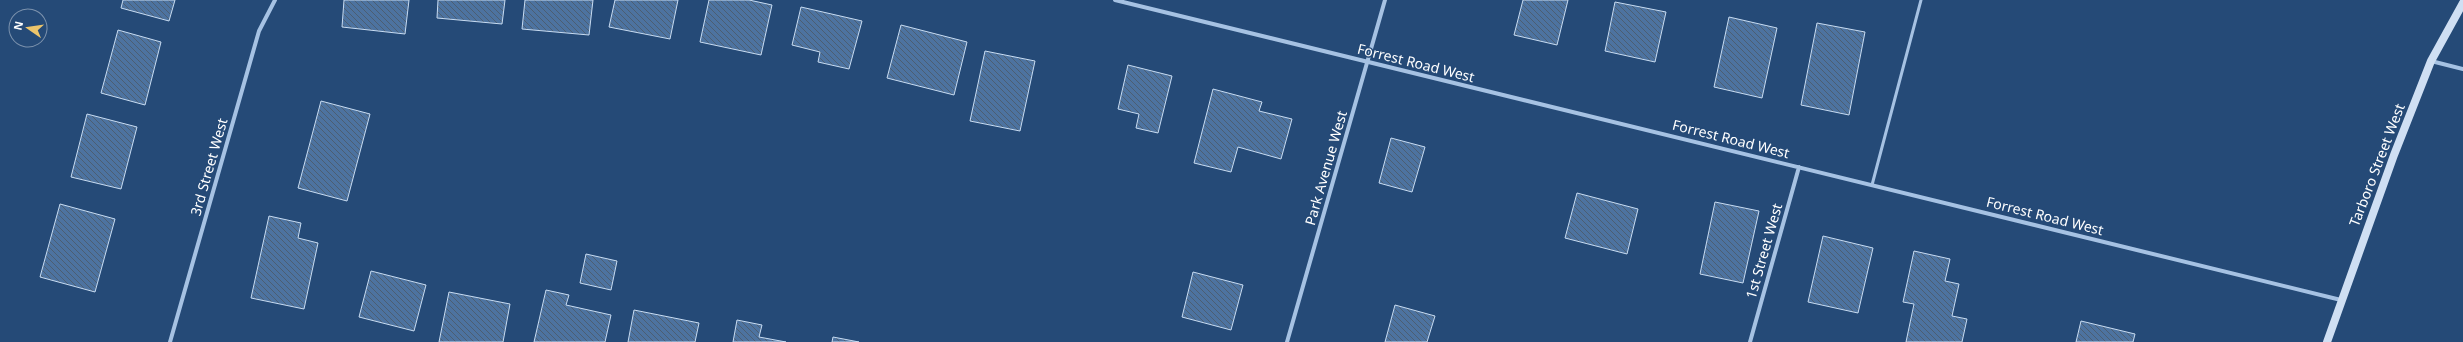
<svg xmlns="http://www.w3.org/2000/svg" width="2463" height="342" font-family="'Noto Sans',sans-serif">
	<style>
		.building { fill: url(#building-back-hatch); stroke: #c8dcf2 }
		.lines { fill: none; stroke-linecap: round; stroke-linejoin: round }
		.lane { stroke: #a6c2e3; stroke-width: 3 }
		.street { stroke: #a6c2e3; stroke-width: 4 }
		.secondary { stroke: #cfdff3; stroke-width: 8 }
		.labels { text-anchor: middle; stroke-width: 3; stroke-linejoin: round; paint-order: stroke }
		.street-label { font-size: 14px; fill: #fff; stroke: #254a77 }
	</style>
	<defs>
		<pattern id="building-back-hatch" width="6" height="6" patternUnits="userSpaceOnUse"><rect width="6" height="6" fill="#4d73a0"/><path d="M-1 5l2 2M0 0l6 6M5-1l2 2" fill="none" stroke="#4c5e72"/></pattern>
	</defs>
	<rect width="100%" height="100%" fill="#254a77"/>
	<path class="building" d="M123,0H175L169,21L121,8Z
		M344,0H409L405,34L342,27Z
		M438,0H505L502,24L437,18Z
		M525,0H593L589,35L522,29Z
		M615,0H678L670,39L609,27Z
		M709,0H749L772,5L761,55L700,42Z
		M1523,0H1568L1557,45L1514,35Z
		M1615,2L1666,12L1655,62L1605,51Z
		M801,7L862,21L849,69L818,62L820,52L792,45Z
		M1729,17L1777,28L1762,98L1714,87Z
		M1817,23L1865,32L1849,115L1801,105Z
		M901,25L967,42L954,95L887,78Z
		M118,30L161,42L145,105L101,93Z
		M985,51L1035,61L1020,131L970,121Z
		M1128,65L1172,76L1158,133L1136,128L1139,114L1118,109Z
		M1213,89L1262,102L1259,111L1292,119L1281,159L1238,147L1231,172L1194,163Z
		M321,101L370,114L347,201L298,188Z
		M87,114L137,127L121,189L71,177Z
		M1391,138L1425,147L1412,192L1379,183Z
		M1577,193L1638,209L1627,254L1565,238Z
		M1715,202L1759,211L1743,283L1700,274Z
		M60,204L115,219L95,292L40,277Z
		M269,216L301,223L298,238L318,243L304,309L251,298Z
		M1823,236L1873,248L1858,313L1808,302Z
		M1914,251L1950,259L1945,281L1959,284L1952,316L1967,319L1962,342H1906L1914,304L1903,302Z
		M586,254L617,261L611,290L580,283Z
		M371,271L426,285L414,331L359,317Z
		M1193,272L1243,285L1231,330L1182,317Z
		M546,290L569,295L566,305L611,315L605,342H534Z
		M449,292L510,304L503,342H439Z
		M1395,305L1435,316L1427,342H1385Z
		M634,310L699,323L695,342H628Z
		M737,320L762,325L759,337L786,342H733Z
		M2081,321L2135,334L2133,342H2076Z
		M833,337L859,342H832Z"/>
	<g class="lines">
		<path class="lane" d="M1872,185L1921,0"/>
		<path class="street" d="M1115,0L2341,300
			M2431,61L2463,69
			M170,342L259,31L275,0
			M1287,342L1385,0
			M1750,342L1799,167"/>
		<path class="secondary" d="M2327,342L2394,155L2431,61L2463,3"/>
	</g>
	<g class="labels">
		<g class="street-label">
			<text transform="translate(1416 63) rotate(14)" y="5">Forrest Road West</text>
			<text transform="translate(1731 139) rotate(14)" y="5">Forrest Road West</text>
			<text transform="translate(2377 165) rotate(-69)" y="5">Tarboro Street West</text>
			<text transform="translate(209 167) rotate(-74)" y="5">3rd Street West</text>
			<text transform="translate(1326 168) rotate(-74)" y="5">Park Avenue West</text>
			<text transform="translate(2045 216) rotate(14)" y="5">Forrest Road West</text>
			<text transform="translate(1764 251) rotate(-74)" y="5">1st Street West</text>
		</g>
	</g>
	<g transform="translate(28 28) rotate(283)"><circle r="19" fill="#254a77" stroke="#7c92ad"/>
	<path d="M0-3L7 15L0 10L-7 15Z" fill="#ecc56b"/>
	<text y="-6" font-size="11" font-weight="bold" text-anchor="middle" fill="#ffffff">N</text>
	</g>
</svg>
